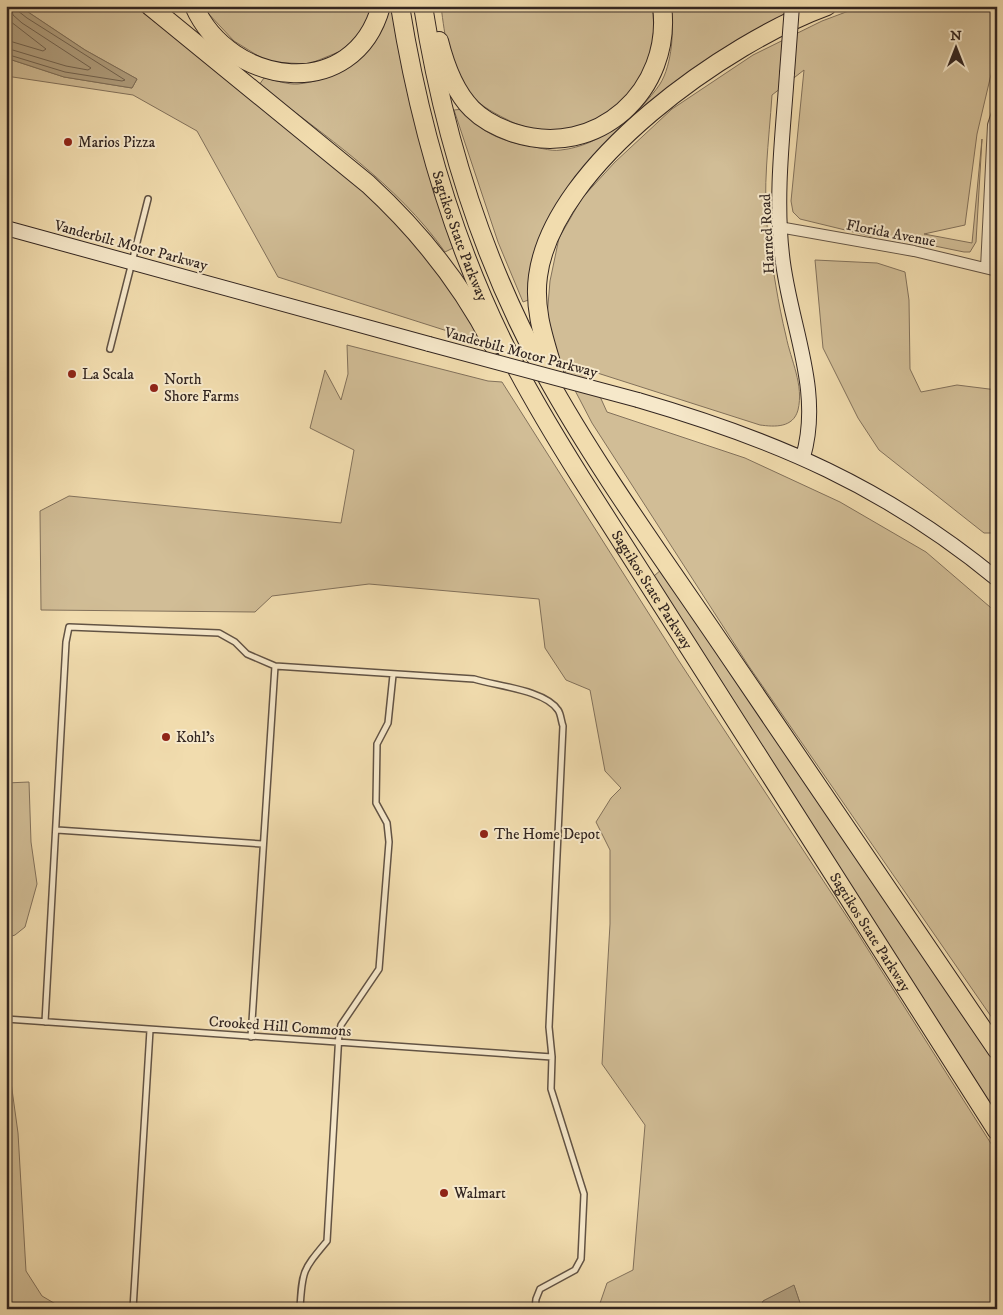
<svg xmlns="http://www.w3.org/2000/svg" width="1003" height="1315" font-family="'IM FELL DW Pica',serif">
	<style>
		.green { fill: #d1bd96; stroke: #82715b }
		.water { fill: #b09e7e; stroke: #7e6e58 }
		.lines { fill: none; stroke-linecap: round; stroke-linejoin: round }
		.shore { stroke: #71624f; stroke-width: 1 }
		.lane-casing { stroke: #625344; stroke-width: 8 }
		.street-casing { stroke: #625344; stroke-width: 12 }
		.secondary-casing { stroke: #322520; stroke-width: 16 }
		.highway-casing { stroke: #322520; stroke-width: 20 }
		.lane { stroke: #f6e8ca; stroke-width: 5 }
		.street { stroke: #f6e8ca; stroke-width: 10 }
		.secondary { stroke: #f6e8ca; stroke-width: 14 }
		.highway { stroke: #f1dcae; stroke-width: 18 }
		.secondary-bridge-casing { stroke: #322520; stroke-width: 16; stroke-linecap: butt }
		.secondary-bridge { stroke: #f6e8ca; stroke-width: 14 }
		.poi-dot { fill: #8f2418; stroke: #f6e8ca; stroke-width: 2 }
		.labels { text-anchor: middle; stroke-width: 4; stroke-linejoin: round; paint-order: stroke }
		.poi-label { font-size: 15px; fill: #322520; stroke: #f6e8ca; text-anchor: start }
		.street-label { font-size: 15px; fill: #322520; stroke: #f6e8ca }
	</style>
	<rect width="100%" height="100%" fill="#f1dcae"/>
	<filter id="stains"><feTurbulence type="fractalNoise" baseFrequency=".004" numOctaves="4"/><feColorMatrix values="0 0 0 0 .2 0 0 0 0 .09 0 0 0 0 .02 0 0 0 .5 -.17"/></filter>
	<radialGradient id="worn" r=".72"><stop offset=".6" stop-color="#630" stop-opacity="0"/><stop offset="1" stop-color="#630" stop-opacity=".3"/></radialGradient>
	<path class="green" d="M19,6H134L232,81L402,224L468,311L485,343L278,277L197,131L133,95L6,76V58L64,77L132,88L137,79L85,50Z
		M204,6H373L364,30L341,51L309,64L268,62L234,41L206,11Z
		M441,6H652C655,29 655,53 645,74C619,126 556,146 506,119C492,112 474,102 466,89C448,62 445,38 441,6Z
		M670,6H810L657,103L551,217L533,259L531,299L523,302L498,242L454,110L464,109C478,131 499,140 524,145C535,146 550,152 561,150C599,146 639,115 660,84C672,65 675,28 670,6Z
		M862,6H997V49L977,134L965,225L924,234L972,243L982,139L976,242L970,252H964L881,235L870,236L800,219L793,212L791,201L804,70L772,95C769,141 762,189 768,235C773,269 778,303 786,336C791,361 804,385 798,410C793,428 775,427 760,425L588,370L607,412L745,458L840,502L926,552L997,613V1025L748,665L592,423L556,354L547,317L550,281L559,238L582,198L615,162L672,109L753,55L822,21Z
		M391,9L394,11L432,182L453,248L445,252C397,184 324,135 259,85L264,78C275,80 288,85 298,84C330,81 360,62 378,36C384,28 383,15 391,9Z
		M815,260L877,263L905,272L909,300L910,369L921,392L957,385L997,390V533H984L879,450L858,418L823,348Z
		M347,345L488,381L502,382L677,658L855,929L997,1153V1309H802L794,1286L763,1301L760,1309H598L607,1283L633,1270L645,1125L602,1064L610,924V850L596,822L611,798L621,788L605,771L590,690L566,680L545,648L539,599L369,584L272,596L255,612L41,610L40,511L69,496L341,523L354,450L310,428L325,370L341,400L348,374Z
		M662,569L997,1065V1114L654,576Z
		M29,782L31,842L37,884L25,927L15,935L6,938V783Z
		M6,1071L10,1075L18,1133L26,1271L42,1296L64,1309H6Z"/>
	<path class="water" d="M6,6H19L85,50L137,79L132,88L64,77L6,58Z
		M794,1285L802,1309H760L763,1301Z"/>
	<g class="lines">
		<path class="shore" d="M6,18L46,49L43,51L6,40
			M6,48L66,66L88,70L91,68L22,23L13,15L11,6
			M6,54L65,72L122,81L125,80L27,18L18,11L17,6"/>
		<defs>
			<path id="lane" d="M110,349L148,199
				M275,666L474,679C496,686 545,690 558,710C561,714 561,721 563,726L549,1027L552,1057L551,1089L584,1194L581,1259L575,1270L540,1289L536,1299L535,1309
				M57,830L262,844
				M6,1019L552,1057
				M45,1022L66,642L69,627L219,633L235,642L247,654L275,666L251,1037
				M133,1309L150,1030
				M300,1309C302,1270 303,1270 327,1241L339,1033L341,1025L379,969L389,842L387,823L376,803L377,744L388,723L393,675"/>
			<path id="street" d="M779,227L914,251L997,271
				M986,268L993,125L997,113"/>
			<path id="secondary" d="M787,73C783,133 775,195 782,255C789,323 823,389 803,457
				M6,228L429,344
				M638,400C776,440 885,487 997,579"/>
			<g id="highway">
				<path d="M150,6L368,184C418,230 462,285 493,345"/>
				<path d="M194,6C230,87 354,104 381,6"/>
				<path id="s1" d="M400,6C419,124 452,239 505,346C528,392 554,435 581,478L997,1131"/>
				<path d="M423,6C443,133 482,259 544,372C599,472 668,565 732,660C821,790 909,920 997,1050"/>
				<path d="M439,41C445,65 454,91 472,109C484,121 499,128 514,133C597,160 673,90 662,6"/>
				<path d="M556,379C546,344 533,312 538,276C553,164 728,42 827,6"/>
			</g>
		</defs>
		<use href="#lane" class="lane-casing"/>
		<use href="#street" class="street-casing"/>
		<use href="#secondary" class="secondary-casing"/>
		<use href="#highway" class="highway-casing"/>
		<use href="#lane" class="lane"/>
		<use href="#street" class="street"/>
		<use href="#secondary" class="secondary"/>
		<use href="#highway" class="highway"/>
		<defs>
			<path id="secondary-bridge" d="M787,73L792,6
				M429,344L638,400"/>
		</defs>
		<use href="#secondary-bridge" class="secondary-bridge-casing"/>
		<use href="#secondary-bridge" class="secondary-bridge"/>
	</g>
	<g class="poi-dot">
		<circle cx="68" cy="142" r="5"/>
		<circle cx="72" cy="374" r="5"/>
		<circle cx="154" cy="388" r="5"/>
		<circle cx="166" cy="737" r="5"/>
		<circle cx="484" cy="834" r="5"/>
		<circle cx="444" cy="1193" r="5"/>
	</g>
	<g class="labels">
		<g class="poi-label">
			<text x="78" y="147">Marios Pizza</text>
			<text x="82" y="379">La Scala</text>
			<text x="164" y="384">North<tspan x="164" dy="17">Shore Farms</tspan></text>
			<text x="176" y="742">Kohl's</text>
			<text x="494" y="839">The Home Depot</text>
			<text x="454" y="1198">Walmart</text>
		</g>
		<g class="street-label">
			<text transform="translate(891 233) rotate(11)" y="5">Florida Avenue</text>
			<text transform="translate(767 234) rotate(-93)" y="5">Harned Road</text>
			<text dy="5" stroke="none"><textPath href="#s1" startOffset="238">Sagtikos State Parkway</textPath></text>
			<text transform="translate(131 245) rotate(15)" y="5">Vanderbilt Motor Parkway</text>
			<text transform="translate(521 352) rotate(15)" y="5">Vanderbilt Motor Parkway</text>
			<text dy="5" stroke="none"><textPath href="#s1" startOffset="642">Sagtikos State Parkway</textPath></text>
			<text dy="5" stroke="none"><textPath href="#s1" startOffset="1048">Sagtikos State Parkway</textPath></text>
			<text transform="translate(280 1026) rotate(4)" y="5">Crooked Hill Commons</text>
		</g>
	</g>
	<rect width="1003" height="1315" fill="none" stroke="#f1dcae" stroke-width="25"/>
	<rect x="8" y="8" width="988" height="1300" fill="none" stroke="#322520" stroke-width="2.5"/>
	<rect x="12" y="12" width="978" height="1290" fill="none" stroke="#322520"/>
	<g transform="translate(956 48)" stroke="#f6e8ca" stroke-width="4" paint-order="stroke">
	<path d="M0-4L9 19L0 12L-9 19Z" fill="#322520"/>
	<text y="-8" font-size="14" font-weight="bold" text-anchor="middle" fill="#322520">N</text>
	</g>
	<rect width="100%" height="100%" filter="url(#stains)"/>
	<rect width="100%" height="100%" fill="url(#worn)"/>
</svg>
